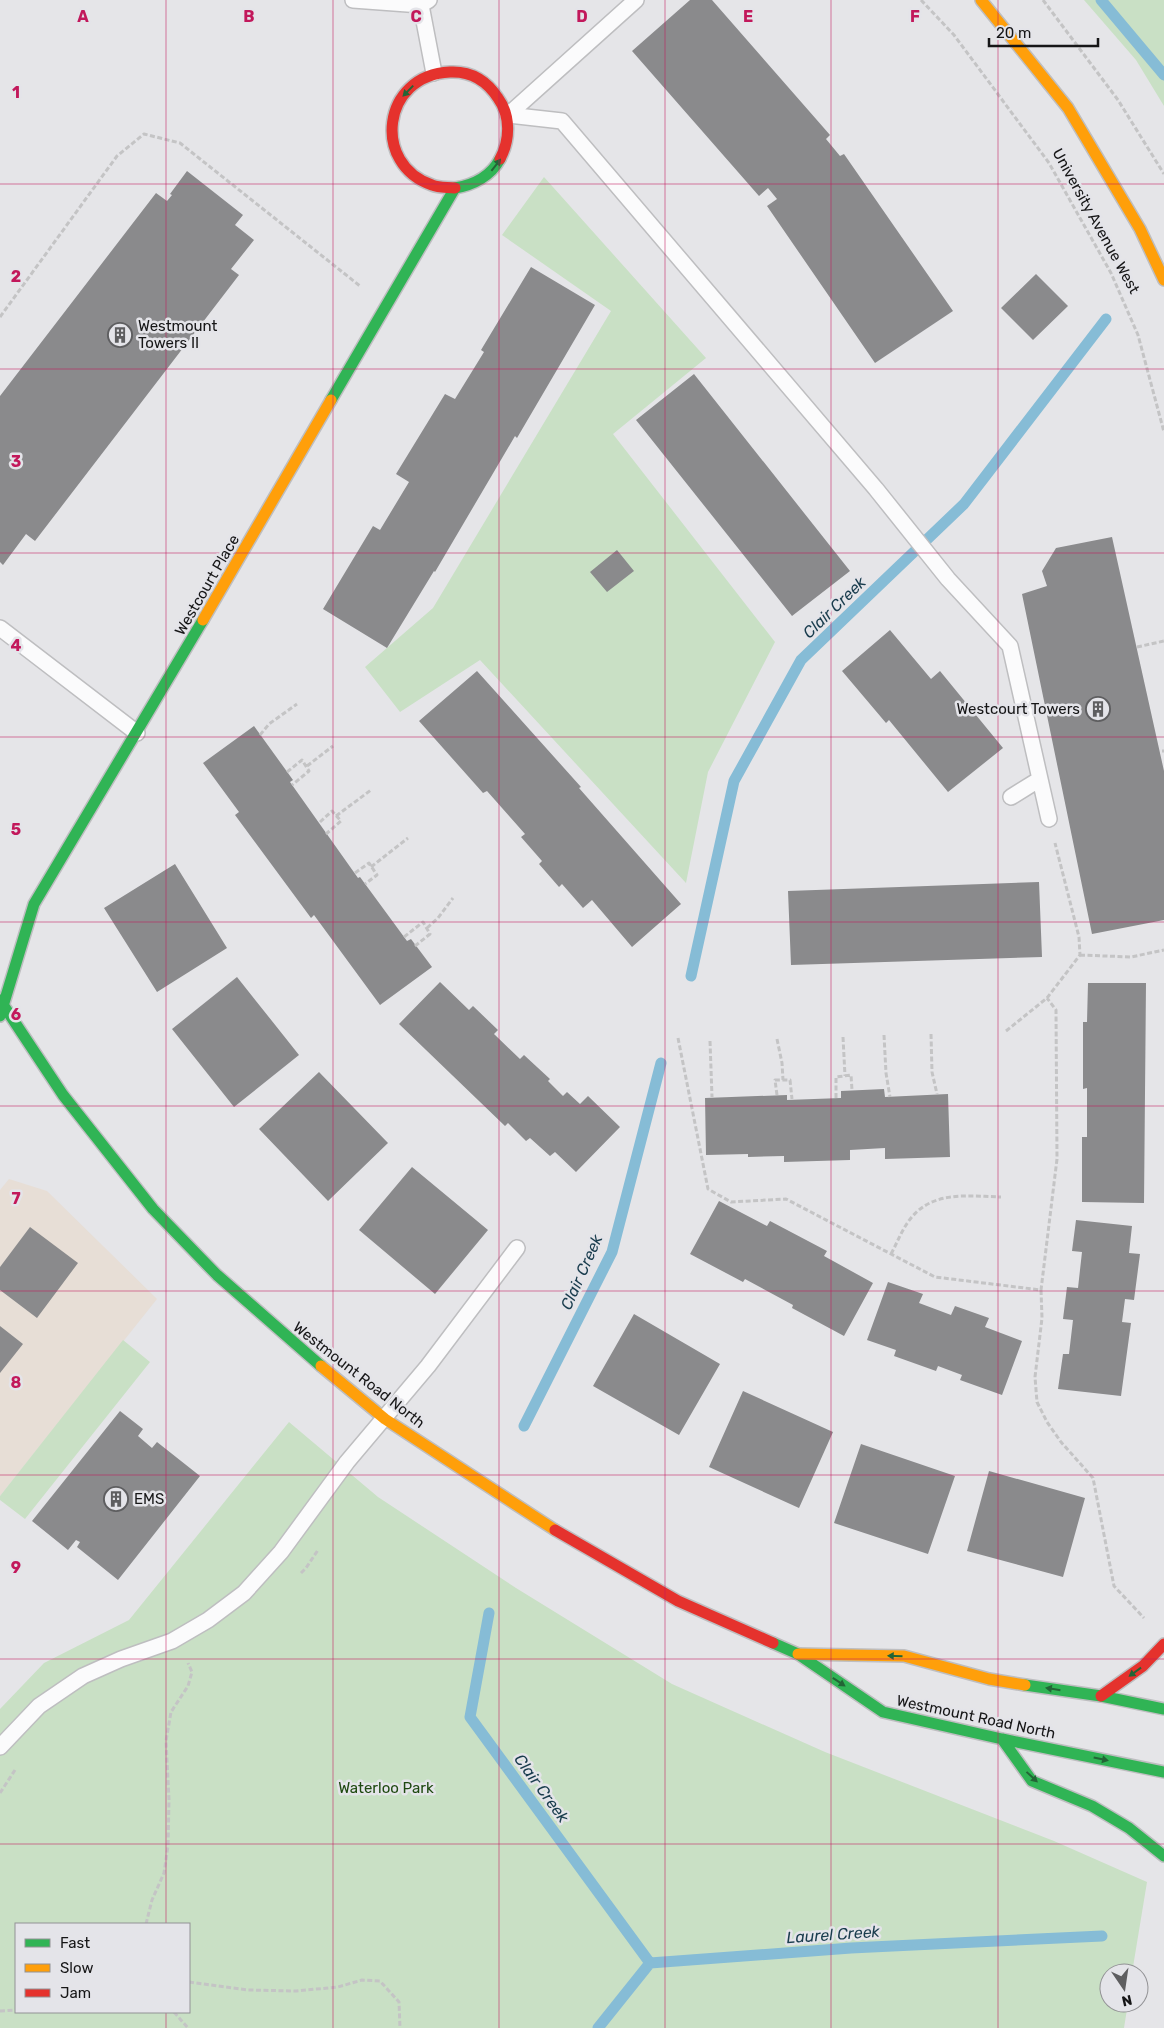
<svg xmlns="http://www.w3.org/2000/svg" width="1164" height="2028" font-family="Rubik,sans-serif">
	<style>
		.commercial { fill: #e7ded6 }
		.green { fill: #c9e0c5; fill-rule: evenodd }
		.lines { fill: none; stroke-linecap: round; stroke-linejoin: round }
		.stream { stroke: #86bcd6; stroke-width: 11 }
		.building { fill: #8a8a8c }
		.lane-casing { stroke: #bebec0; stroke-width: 18 }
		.fast-casing { stroke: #bebec0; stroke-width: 14 }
		.slow-casing { stroke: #bebec0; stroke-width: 14 }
		.jam-casing { stroke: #bebec0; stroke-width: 14 }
		.path { stroke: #c4c4c5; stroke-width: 3; stroke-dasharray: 5 2.5; stroke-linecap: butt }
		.lane { stroke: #fbfbfc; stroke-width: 15 }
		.fast { stroke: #30b455; stroke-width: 11 }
		.slow { stroke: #ff9f0a; stroke-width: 11 }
		.jam { stroke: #e5322d; stroke-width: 11 }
		.oneway { fill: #236536 }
		.grid { fill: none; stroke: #c2185b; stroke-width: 1; stroke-opacity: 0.55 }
		.labels { text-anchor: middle; stroke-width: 5; stroke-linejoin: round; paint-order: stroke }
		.street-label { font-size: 15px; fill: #161617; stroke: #e4e4e9 }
		.poi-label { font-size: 15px; fill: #161617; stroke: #e4e4e9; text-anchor: start }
		.park-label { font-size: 15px; fill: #1e4910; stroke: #e4e4e9 }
		.water-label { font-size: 16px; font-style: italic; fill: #193c4d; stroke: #e4e4e9 }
		.grid-label { font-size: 16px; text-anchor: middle; font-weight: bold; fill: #c2185b; stroke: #e4e4e9; stroke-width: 5; stroke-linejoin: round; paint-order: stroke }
	</style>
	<rect width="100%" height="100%" fill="#e5e5e8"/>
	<path class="commercial" d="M9,1179L47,1191L157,1299L0,1496V1190Z"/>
	<path class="green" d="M1084,0H1164V106L1136,60Z
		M544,177L706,358L613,434L775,642L708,772L686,883L480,660L400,712L365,667L433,608L611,311L502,235Z
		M123,1340L150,1362L25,1519L0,1500V1496Z
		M289,1422L378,1497L516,1588L672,1684L825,1752L1054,1841L1147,1882L1132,1973H1109V2003H1128L1124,2028H0V1709L44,1663L129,1620ZM16,1924H189V2012H16Z"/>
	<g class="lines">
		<path class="stream" d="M1101,0L1164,75
			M691,976L734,781L801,660L964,504L1106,319
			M524,1426L612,1252L661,1063
			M489,1613L470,1717L650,1963
			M598,2028L650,1963L851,1948L1102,1936"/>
	</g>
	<path class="building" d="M690,0H712L830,135L826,139L840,156L844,154L953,311L875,363L767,206L777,199L768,188L759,196L632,51Z
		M187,171L243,215L235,225L254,240L231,269L239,275L35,541L26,534L3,565L0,562V396L156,193L167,201L172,195L170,194Z
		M531,267L595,305L517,438L515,436L435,572L434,571L387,648L323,609L373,526L380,530L409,482L396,474L445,394L455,399L484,352L481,350Z
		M1036,274L1068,306L1033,340L1001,308Z
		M694,374L850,571L792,616L636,420Z
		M1112,537L1164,771V920L1092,934L1022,594L1047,586L1042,571L1056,548Z
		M617,550L634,571L607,592L590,572Z
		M890,630L931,679L940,671L1003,748L948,792L889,720L886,723L842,671Z
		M477,671L581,787L579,788L681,904L632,947L592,900L583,908L562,884L559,887L539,864L542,861L521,837L525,834L487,791L483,793L419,721Z
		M254,726L293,780L290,782L358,878L360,877L407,941L411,939L432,967L380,1005L314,915L311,918L235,815L239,812L203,763Z
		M175,864L227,948L157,992L104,908Z
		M1039,882L1042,957L791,965L788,891Z
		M237,977L299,1055L234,1107L172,1029Z
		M440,982L469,1010L473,1006L498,1030L494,1034L520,1059L524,1055L550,1079L548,1081L563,1096L567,1092L580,1104L588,1096L620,1127L576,1172L555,1152L550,1156L530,1138L526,1141L508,1123L505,1126L399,1024Z
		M1088,983H1146L1144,1203L1082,1202V1137H1087V1088L1083,1089V1022H1087Z
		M319,1072L388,1143L328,1201L259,1129Z
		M884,1089L885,1097L948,1094L950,1157L885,1159V1148L850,1150V1160L784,1162V1156L748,1157V1154L706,1155L705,1098L787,1095V1100L841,1098V1091Z
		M412,1167L488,1230L435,1294L359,1230Z
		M719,1201L767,1226L770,1221L827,1251L824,1256L873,1283L844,1336L792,1308L793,1305L745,1279L743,1282L690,1254Z
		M1076,1220L1132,1226L1129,1253L1140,1254L1134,1300L1125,1299L1122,1322L1131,1323L1121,1396L1058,1389L1063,1354H1069L1073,1320L1063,1319L1067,1287L1078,1288L1082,1252L1072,1251Z
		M30,1227L78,1263L37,1318L0,1290V1267Z
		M888,1282L923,1294L919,1303L951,1315L955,1306L989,1318L985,1327L1022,1341L1002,1395L960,1380L962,1375L938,1366L936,1371L894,1356L896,1350L867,1340Z
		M634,1314L720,1364L679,1435L593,1386Z
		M0,1326L23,1344L0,1373Z
		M743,1391L833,1432L799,1508L709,1467Z
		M120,1411L143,1429L138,1436L152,1448L157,1442L200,1476L118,1580L77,1547L80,1542L76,1540L68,1550L32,1521Z
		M861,1444L955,1476L928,1554L834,1523Z
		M989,1471L1085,1498L1063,1577L967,1551Z"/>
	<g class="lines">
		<defs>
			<path id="lane" d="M353,0L421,5L429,0
				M420,0L434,73
				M508,115L562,121L876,489L948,579L1010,646L1049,819
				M508,115L636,0
				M0,628L137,733
				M1011,797L1040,779
				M0,1747L39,1706L83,1676L121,1659L172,1641L208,1620L244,1593L281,1552L347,1462L428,1366L517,1248"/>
			<path id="fast" d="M331,400L455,188C473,185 491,176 500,159
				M0,1000L63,1095L153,1209L217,1275L321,1366
				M0,1016L34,904L203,620
				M773,1643L798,1654L883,1712L1002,1739L1164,1772
				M1025,1685L1101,1696L1164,1709
				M1002,1739L1032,1781L1092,1806L1129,1828L1164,1856"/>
			<path id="slow" d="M981,0L1068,108L1140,229L1164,280
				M203,620L331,400
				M321,1366L385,1419L555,1530
				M798,1654L904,1656L989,1679L1025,1685"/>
			<path id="jam" d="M455,188C447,187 439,188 432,185C372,165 381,75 450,72C471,71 487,81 498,98C511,116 510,140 500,159
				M555,1530L678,1601L773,1643
				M1101,1696L1143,1666L1164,1644"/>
		</defs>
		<use href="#lane" class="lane-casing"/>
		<use href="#fast" class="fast-casing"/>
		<use href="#slow" class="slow-casing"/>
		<use href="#jam" class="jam-casing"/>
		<path class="path" d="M921,0L954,35L1049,163L1111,273L1138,335L1164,432
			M1043,0L1118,100L1164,174
			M0,317L117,156L144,134L180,143L360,286
			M1137,647L1164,641
			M260,735L269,724L297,704
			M1162,751H1164
			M307,766L333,746
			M287,772L302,760L309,771L292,785
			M336,816L371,790
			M320,822L332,811L341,821L326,834
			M371,867L408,838
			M355,873L369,863L377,875L365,884
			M427,928L438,918L453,898
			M404,937L423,922L430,934L415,946
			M1080,955L1131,957L1164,950
			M1006,1031L1047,998L1080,955L1079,937L1055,843
			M931,1034L932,1072L937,1094
			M884,1035L886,1073L890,1097
			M843,1037L845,1076
			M678,1038L708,1189L731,1202L786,1199L935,1277L1041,1290L1057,1159L1056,1010L1047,998
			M777,1039L782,1063L783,1080
			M710,1041L712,1097
			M777,1095L775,1080H790L792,1099
			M836,1098V1077L851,1075L852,1090
			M891,1254C897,1243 901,1232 908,1222C930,1190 967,1196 1001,1197
			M1041,1290L1042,1318L1035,1377L1037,1402L1047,1422L1061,1442L1093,1478L1114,1586L1144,1618
			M301,1573L306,1568L318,1550
			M0,1793L15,1770
			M146,1924L152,1900L164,1873L168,1846L169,1800L166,1741L171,1712L188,1686L192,1672L188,1663
			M189,1982L248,1990L296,1991L338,1987L362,1980L380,1981L399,2002L400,2028
			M0,2011L16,2010
			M174,2012L188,2028"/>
		<use href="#lane" class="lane"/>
		<use href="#fast" class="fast"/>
		<use href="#slow" class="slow"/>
		<use href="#jam" class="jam"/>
	</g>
	<defs><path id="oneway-solid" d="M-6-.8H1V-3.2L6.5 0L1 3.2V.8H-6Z" transform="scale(1.25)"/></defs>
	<g class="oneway">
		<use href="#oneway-solid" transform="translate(408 91) rotate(134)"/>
		<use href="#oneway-solid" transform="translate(496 165) rotate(-52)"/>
		<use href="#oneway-solid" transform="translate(895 1656) rotate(-179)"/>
		<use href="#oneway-solid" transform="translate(1135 1672) rotate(144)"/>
		<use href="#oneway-solid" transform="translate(839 1682) rotate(34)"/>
		<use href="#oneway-solid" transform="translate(1053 1689) rotate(-171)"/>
		<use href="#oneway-solid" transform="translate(1101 1759) rotate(12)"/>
		<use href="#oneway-solid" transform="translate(1032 1777) rotate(43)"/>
	</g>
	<path class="grid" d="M166,0V1924M333,0V2028M499,0V2028M665,0V2028M831,0V2028M998,0V2028M0,184H1164M0,369H1164M0,553H1164M0,737H1164M0,922H1164M0,1106H1164M0,1291H1164M0,1475H1164M0,1659H1164M0,1844H1164M166,2012V2028"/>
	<defs>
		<symbol id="building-ring" viewBox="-11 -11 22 22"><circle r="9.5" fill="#e4e4e9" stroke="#5e5e60" stroke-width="1.5"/><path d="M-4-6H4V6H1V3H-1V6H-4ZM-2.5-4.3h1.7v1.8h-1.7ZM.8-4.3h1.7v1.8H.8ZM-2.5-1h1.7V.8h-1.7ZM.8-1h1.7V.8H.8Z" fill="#5e5e60"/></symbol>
	</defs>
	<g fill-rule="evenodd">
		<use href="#building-ring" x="106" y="321" width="28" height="28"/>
		<use href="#building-ring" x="1084" y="695" width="28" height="28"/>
		<use href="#building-ring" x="102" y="1485" width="28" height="28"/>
	</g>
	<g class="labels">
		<g class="street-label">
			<text transform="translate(1096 221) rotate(61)" y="5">University Avenue West</text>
			<text transform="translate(207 585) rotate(-60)" y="5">Westcourt Place</text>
			<text transform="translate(359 1375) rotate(38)" y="5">Westmount Road North</text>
			<text transform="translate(976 1717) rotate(12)" y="5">Westmount Road North</text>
		</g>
		<g class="poi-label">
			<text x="138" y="331">Westmount<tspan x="138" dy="17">Towers II</tspan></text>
			<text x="1080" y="714" text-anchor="end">Westcourt Towers</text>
			<text x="134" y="1504">EMS</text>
		</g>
		<g class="park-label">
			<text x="386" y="1793">Waterloo Park</text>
		</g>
		<g class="water-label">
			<text transform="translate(834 607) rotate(-44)" y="6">Clair Creek</text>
			<text transform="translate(581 1272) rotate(-66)" y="6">Clair Creek</text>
			<text transform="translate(542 1788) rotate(54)" y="6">Clair Creek</text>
			<text transform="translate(833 1934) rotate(-4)" y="6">Laurel Creek</text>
		</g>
	</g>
	<g class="grid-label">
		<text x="83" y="22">A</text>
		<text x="249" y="22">B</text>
		<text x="416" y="22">C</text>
		<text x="582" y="22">D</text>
		<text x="748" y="22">E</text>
		<text x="915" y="22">F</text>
		<text x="16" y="98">1</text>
		<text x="16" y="282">2</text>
		<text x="16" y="467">3</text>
		<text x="16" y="651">4</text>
		<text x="16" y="835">5</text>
		<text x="16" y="1020">6</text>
		<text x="16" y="1204">7</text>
		<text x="16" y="1388">8</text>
		<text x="16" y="1573">9</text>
	</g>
	<rect x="15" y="1923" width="175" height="90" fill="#e4e4e9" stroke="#929295"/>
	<rect x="25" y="1939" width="25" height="8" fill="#30b455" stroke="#929295"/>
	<text x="60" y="1948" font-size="15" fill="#161617">Fast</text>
	<rect x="25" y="1964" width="25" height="8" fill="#ff9f0a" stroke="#929295"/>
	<text x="60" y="1973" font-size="15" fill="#161617">Slow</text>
	<rect x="25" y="1989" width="25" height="8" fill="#e5322d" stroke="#929295"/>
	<text x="60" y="1998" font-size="15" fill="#161617">Jam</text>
	<g transform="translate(1124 1988) rotate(167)"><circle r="24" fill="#e4e4e9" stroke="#929295"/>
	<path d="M0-4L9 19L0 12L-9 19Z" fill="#5e5e60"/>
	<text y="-8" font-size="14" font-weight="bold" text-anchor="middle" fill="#161617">N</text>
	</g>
	<path d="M989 38v8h109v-8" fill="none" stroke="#161617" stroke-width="2.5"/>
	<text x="996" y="38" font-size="15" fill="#161617" stroke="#e4e4e9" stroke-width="4" paint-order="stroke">20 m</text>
</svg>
